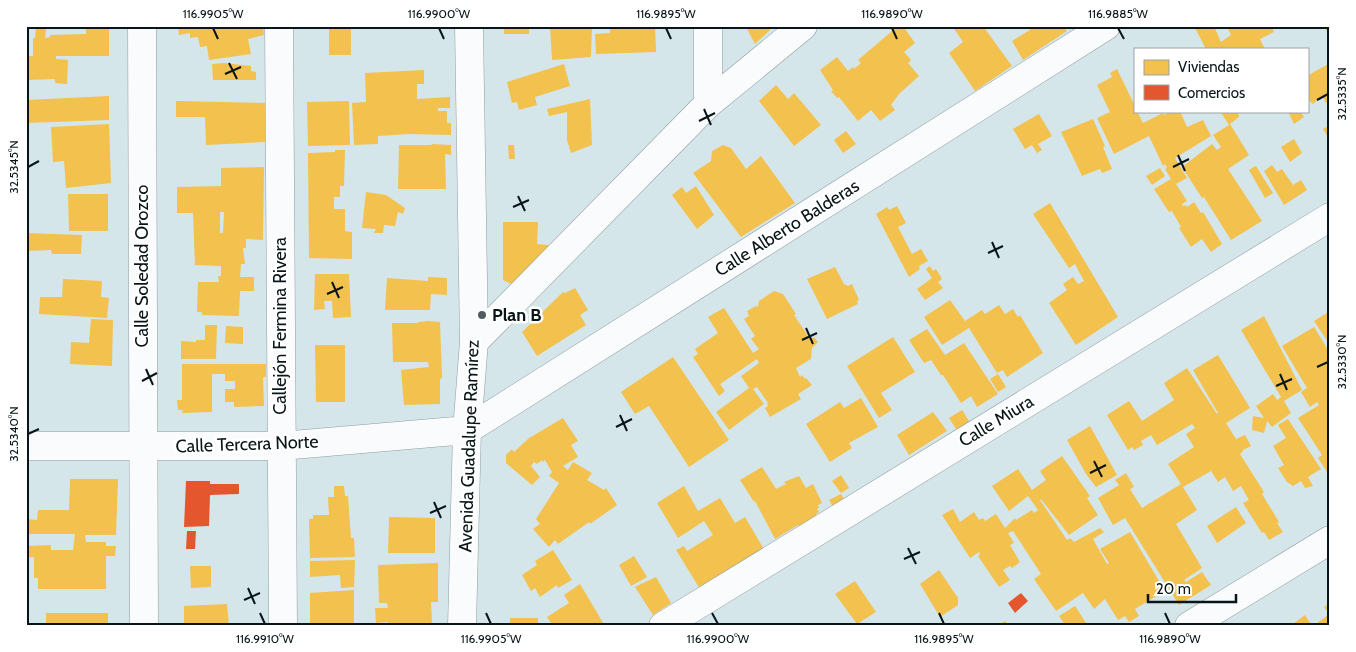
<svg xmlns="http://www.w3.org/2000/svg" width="1356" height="652" font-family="Cabin,sans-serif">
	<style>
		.homes { fill: #f2c14e; fill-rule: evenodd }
		.shops { fill: #e4572e }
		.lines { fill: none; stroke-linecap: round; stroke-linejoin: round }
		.minor-casing { stroke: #8f9ca0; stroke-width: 29 }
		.minor { stroke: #f9fbfc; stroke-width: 28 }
		.ticks { fill: none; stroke: #091518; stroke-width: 2 }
		.poi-dot { fill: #505e62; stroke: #fff; stroke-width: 2 }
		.labels { text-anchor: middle; stroke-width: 5; stroke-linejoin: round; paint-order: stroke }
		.street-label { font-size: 18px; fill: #091518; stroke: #fff }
		.poi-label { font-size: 18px; font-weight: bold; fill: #091518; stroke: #fff; text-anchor: start }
		.neatline { fill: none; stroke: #091518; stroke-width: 2 }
		.ticks-label { font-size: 12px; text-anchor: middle; fill: #091518 }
	</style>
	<rect width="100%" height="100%" fill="#d5e6eb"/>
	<path class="homes" d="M99,26H110V30L109,29V56H56V59L68,60L67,84L55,83V79L26,80V56H33V38H35L36,28L46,29L45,38L50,37V35L86,34V29H99Z
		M178,26H263L264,35L248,39L251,54L209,60L207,46L200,47L198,37L190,38V33L179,35Z
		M329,26H351V55H329Z
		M504,26H529V34H504Z
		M550,26H592L591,57L552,60Z
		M610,26H655L656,52L596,54L595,34L610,33Z
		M747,26H768L770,30L755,44L746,27Z
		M898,26H903L915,43L904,52L911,60L908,63L919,76L899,94L891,105L895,110L880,121L871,110L858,121L839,97L837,98L831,91L833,90L820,70L837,57L848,71L853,67L854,69L861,63L858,60Z
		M952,26H983L1012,66L975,91L949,53L963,42Z
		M1027,26H1063L1067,31L1023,60L1012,41L1030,30Z
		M1194,26H1214L1221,42L1231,35L1228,29L1235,26H1271L1274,32L1260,39L1265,49H1206Z
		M1324,26H1330V37Z
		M224,63L251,66V71L256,72V80H213L212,64Z
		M1330,63V93L1327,94L1330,101L1326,103L1322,96L1313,104L1307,99V86L1309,85L1307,76Z
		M564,64L570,86L535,97L537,105L519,110L517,102L512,103L507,82Z
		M1117,69L1135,106V111H1137L1143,123L1163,113L1164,115L1172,111H1180L1187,127L1203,120L1211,136L1175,158L1187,178L1176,184L1187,201L1182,204L1183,206L1186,205L1187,207L1194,202L1201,213L1203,212L1222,244L1211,252L1202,239L1191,247L1179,228L1181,227L1172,211L1169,212L1154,189L1171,179L1165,169L1167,168L1165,164L1163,166L1149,136L1114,154L1097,118L1110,112L1097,85L1112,77L1110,73Z
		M424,70V84H417V99L450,97V108H438V111H447V123H451V135L409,134L378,136V144L354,145L352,103L366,102L365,73Z
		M776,85L788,99L794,93L821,125L794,146L759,101Z
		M109,96V120L26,123V100Z
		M590,99L592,145L571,153L567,140V112L549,116L547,109Z
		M176,101L267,103L265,142L206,145L205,117H176Z
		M349,101L350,145L308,146L307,102Z
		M1220,111H1238L1239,117L1230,124L1249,155L1228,169L1262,221L1231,240L1204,197L1202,198L1182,167L1212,144L1217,150L1221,147L1213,135L1229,125Z
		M1288,111H1300L1304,117L1294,124Z
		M1039,114L1052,136L1038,144L1042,150L1037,153L1032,145L1025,149L1013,129Z
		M1093,119L1105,146L1103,147L1112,169L1102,173L1100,169L1082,176L1061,132Z
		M109,124L111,183L66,188L64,161L53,162L51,127Z
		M1330,125V141L1323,129Z
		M846,131L856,144L843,153L834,140Z
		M1294,139L1302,153L1290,162L1281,147Z
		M431,144L451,145V155L445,154L446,189H398L399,145H432Z
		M508,145H514L515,159H509Z
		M723,145L731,148L746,169L761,156L795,203L741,237L693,173L711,161L712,151Z
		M335,150H345L344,186H340V197H334V209H345V231L352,232V259L309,258L308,153L335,152Z
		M1272,165L1277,172L1282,169L1293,185L1301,180L1307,190L1284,205L1264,171Z
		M1256,166L1273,193L1265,198L1249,170Z
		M264,167L263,240L246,239V248H243L245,264H241L240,277H254V291H240L239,316L202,315V312H197L198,282H219L218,276H221V266L195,265L193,213H177V187L221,186V168ZM220,212H224L223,233H220Z
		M1160,168L1165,176L1152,185L1146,176Z
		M696,186L714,215L697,229L672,195L682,187L686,193Z
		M366,192L386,195L405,208L403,214L398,212L395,226L384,225L383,233H374L376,229L362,228Z
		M68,194H108V231H69Z
		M1050,203L1118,317L1076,345L1049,303L1067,290L1063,284L1073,277L1078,284L1084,281L1075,264L1069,268L1033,214Z
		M897,206L906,223L898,227L912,254L921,249L928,261L919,266L920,269L909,277L876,214L887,207L889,210Z
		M503,222H538L537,244L548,245V251L511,284L503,280Z
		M26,233L82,235L81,254H52L51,250L26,251Z
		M930,266L933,271L936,269L942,279L938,282L943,288L925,300L917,289L932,278L926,269Z
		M835,267L844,284L848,286L852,284L859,300L857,301L858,304L827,319L807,279Z
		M315,274H349L351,317L333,318L332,301H324L325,309L314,310Z
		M428,277L447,278V295L431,294L430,310H385L387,278L428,281Z
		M63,279L102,281L101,297L109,298L107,318L39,314L40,297H62Z
		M575,288L588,310L580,315L586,325L537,356L522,332L563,292L565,293Z
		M774,291L783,294L796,314L794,315L810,339L814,337L818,342L812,348L811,359L796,368L800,377L802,375L805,379L806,378L812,385L798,394L801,399L770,417L765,408L768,406L767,403H768L757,387L753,389L764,404L729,430L716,412L749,388L741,376L759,363L757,359L720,384L725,391L719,396L693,357L698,354L695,349L718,333L708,317L724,308L753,353L759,349L751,339L755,336L744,319L749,316L747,311L756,306L758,307L759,301Z
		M950,300L965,321L982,310L985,314L999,305L1005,314L1013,309L1018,317L1020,315L1043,353L1007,377L1003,370L997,373L969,328L942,345L924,317Z
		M1330,311V345L1314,321Z
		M1264,316L1302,390L1284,401L1291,413L1272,427L1267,421L1264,433L1252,430L1253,416L1264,418L1256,406L1273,394L1277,400L1281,397L1241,330Z
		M91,319L113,320L112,366L70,364L71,342L89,343Z
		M428,321L440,322L442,378L440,379V404L404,405L401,370L429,367L428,362H393L392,323H418V322Z
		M205,325H217L216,359H181V341L196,342V340H205Z
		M226,326L243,327V344L225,343Z
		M1314,327L1330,353V470L1327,472L1318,458L1322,455L1298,418L1319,405L1317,402L1310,407L1301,392L1307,388L1282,346Z
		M927,329L945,355L964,343L998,394L977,407L971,396L961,403L943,375H941L931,360L924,363L909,340Z
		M893,337L915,372L881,393L892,410L879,418L847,366Z
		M315,345H345V402H316Z
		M1218,355L1250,408L1226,423L1236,439L1245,435L1251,446L1243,450V451L1240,454L1264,492L1262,494L1279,522L1277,523L1283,532L1269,540L1264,532L1262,533L1243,503L1249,500L1241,486L1233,491L1225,477L1218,482L1211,471L1183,487L1197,510L1176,524L1202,568L1184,580L1186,582L1202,572L1211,585L1179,605L1125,518L1113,525L1098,498L1119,485L1115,480L1126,473L1134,487L1130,489L1142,508L1181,484L1168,464L1194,447L1186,434L1195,428L1192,424L1157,445L1151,435L1141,441L1143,445L1134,450L1132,447L1128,450L1107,415L1129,401L1142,421L1174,400L1164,383L1187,368L1217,414L1218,413L1193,370Z
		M673,357L729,440L689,467L649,406L635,414L621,392Z
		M182,364H266V377H263L264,406L234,407V402H225V389H235V381H225V374H212V412L182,413L183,410H178L177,400H182Z
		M998,374L1006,387L998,392L990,379Z
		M861,398L878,427L849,443L852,448L830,462L806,424L840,402L844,408Z
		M962,410L971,424L958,432L949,418Z
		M933,412L947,431L909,455L897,435Z
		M563,418L578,441L571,445L578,457L563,466L568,470L573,462L592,473L587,480L604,490L606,488L617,505L590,524L589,522L558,544L555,540L549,547L533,529L540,524L536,519L559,483L549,476L552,472L545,460L543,462L542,460L537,464L534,462L531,466L540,477L532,485L506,463V455L512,449L514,452L529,438Z
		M1288,419L1321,469L1308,477L1313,486L1305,488L1301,481L1293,486L1287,482L1278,468L1284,465L1273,446L1286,438L1278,425Z
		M1090,426L1117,475L1096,487L1086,474L1067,440Z
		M1062,456L1090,496L1087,498L1098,515L1069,535L1041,499L1040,500L1067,540L1070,538L1074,542L1100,528L1104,532L1093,539L1107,564L1109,563L1100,549L1130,532L1165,591L1135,609L1139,616L1129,622L1125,616L1118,620L1105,599L1094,609L1083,593L1056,611L1034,579L1041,574L1013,531L1008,533L1014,543L1010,545L1020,562L1012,568L1010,566L1003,570L1010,580L999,587L978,556L980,554L979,552L970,558L942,515L953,509L960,522L974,512L979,520L983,518L985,521L996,514L1005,528L1015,518L1016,520L1032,510L1034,513L1038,510L1028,496L1009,511L992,486L1018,469L1032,490L1046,480L1040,471Z
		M762,467L776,489L786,484L784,482L799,476L806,488L813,484L822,503L818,505L819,508L817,509L819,512L816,514L818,519L801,530L798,525L775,539L755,501L754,502L740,480Z
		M841,475L849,488L841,493L832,481Z
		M70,479H118L116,535H85L86,542H106V546H116L115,556H106V589H38V578H34V557L26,558V546L51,545V550H73L75,534H26V519L37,520L38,510H69Z
		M334,486H344L345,496H348L351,538H354L355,557L310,558L309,519H313V515H329L328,497H334Z
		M684,486L698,511L720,498L735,523L745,517L765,551L700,589L676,550L684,546L687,551L713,535L704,521L678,538L657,503Z
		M841,494L846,502L834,509L829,500Z
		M1236,507L1246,523L1217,543L1207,526Z
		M389,517L435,518V553H388Z
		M553,550L572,580L558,588L557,585L540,597L535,588L531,591L522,575L537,565L535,561Z
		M634,556L647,577L631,586L619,565Z
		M355,560L354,587L341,588L340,575L310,577V561Z
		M438,563V602H431L432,623L389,625L388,622L376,623L375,608H388L387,603H379L378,565Z
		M190,566H211V587L191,588Z
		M939,570L958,598V605L940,617L920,584Z
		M656,577L671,603L653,615L635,587Z
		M855,581L876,612L857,624L835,594Z
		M580,584L605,626H553L547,617L569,603L564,595Z
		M354,590V626H310V593Z
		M1330,603V615L1324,607Z
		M227,604L229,626H184V606Z
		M1075,606L1088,626H1066L1059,616Z
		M46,613H108V626H46Z
		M1305,615L1312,626H1290Z
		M1328,615L1330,618V626H1313Z
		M510,618H538V626H510Z
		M1005,621L1009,626H997Z"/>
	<path class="shops" d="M186,481H210V484H239V494L210,495L209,526L184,527Z
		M187,531H196L195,549H186Z
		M1021,593L1028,601L1015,613L1008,603Z"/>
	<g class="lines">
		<defs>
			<path id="minor" d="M142,26L144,626
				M279,26L283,626
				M708,104V26
				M474,342L708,104L803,26
				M26,446H281L467,430L1106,26
				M462,626L467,430L474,342L469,26
				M663,626L1330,217
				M1189,626L1330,540"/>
		</defs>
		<use href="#minor" class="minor-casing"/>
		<use href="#minor" class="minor"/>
	</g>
	<path class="ticks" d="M213,28L218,39M439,28L444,39M666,28L671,39M892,28L897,39M1118,28L1124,39M229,63L237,79M225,74L241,67M1317,100L1328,94M704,109L711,125M699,121L715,113M1178,155L1185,171M28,167L39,161M1173,167L1189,159M518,196L525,211M513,207L529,200M992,242L999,258M988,253L1003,246M332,282L339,298M327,294L343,287M806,328L813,344M802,340L817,333M1317,367L1328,362M146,369L153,385M1280,374L1287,390M142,381L157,373M1276,386L1292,379M620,415L627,431M616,427L632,419M28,434L39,429M1094,461L1102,477M1090,473L1106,465M434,502L441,518M430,513L446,506M908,548L916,564M904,559L920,552M248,588L255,604M244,600L260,593M260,613L265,624M486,613L491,624M712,613L718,624M939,613L944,624M1165,613L1170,624"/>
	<circle class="poi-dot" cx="482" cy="315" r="5"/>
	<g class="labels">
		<g class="street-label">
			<text transform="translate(787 228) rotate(-32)" y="6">Calle Alberto Balderas</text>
			<text transform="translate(142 266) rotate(-90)" y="6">Calle Soledad Orozco</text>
			<text transform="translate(280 326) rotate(-90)" y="6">Callejón Fermina Rivera</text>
			<text transform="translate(996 421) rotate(-31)" y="6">Calle Miura</text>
			<text transform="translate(247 444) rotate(-2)" y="6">Calle Tercera Norte</text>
			<text transform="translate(469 446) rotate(-88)" y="6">Avenida Guadalupe Ramírez</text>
		</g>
		<g class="poi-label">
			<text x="492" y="321">Plan B</text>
		</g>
	</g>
	<rect width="1356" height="652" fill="none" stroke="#ffffff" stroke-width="55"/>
	<rect x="1134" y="48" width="175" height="65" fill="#ffffff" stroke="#9da1a3"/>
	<rect x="1144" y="60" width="25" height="15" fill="#f2c14e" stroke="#9da1a3"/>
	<text x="1178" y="72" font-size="15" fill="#091518">Viviendas</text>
	<rect x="1144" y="85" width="25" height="15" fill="#e4572e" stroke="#9da1a3"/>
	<text x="1178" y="98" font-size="15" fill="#091518">Comercios</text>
	<path d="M1148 594v8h88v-8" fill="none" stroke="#091518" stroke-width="2.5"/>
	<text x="1156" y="594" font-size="15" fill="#091518" stroke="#ffffff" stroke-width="4" paint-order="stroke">20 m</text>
	<rect x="28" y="28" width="1300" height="596" class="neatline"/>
	<g class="ticks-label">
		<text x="213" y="18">116.9905°W</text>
		<text x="439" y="18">116.9900°W</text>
		<text x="666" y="18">116.9895°W</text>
		<text x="892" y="18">116.9890°W</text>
		<text x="1118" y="18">116.9885°W</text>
		<text transform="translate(1342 94) rotate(-90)" y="4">32.5335°N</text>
		<text transform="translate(14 167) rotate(-90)" y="4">32.5345°N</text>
		<text transform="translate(1342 362) rotate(-90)" y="4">32.5330°N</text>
		<text transform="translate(14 434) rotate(-90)" y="4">32.5340°N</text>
		<text x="265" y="643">116.9910°W</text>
		<text x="491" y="643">116.9905°W</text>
		<text x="718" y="643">116.9900°W</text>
		<text x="944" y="643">116.9895°W</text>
		<text x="1170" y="643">116.9890°W</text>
	</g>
</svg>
